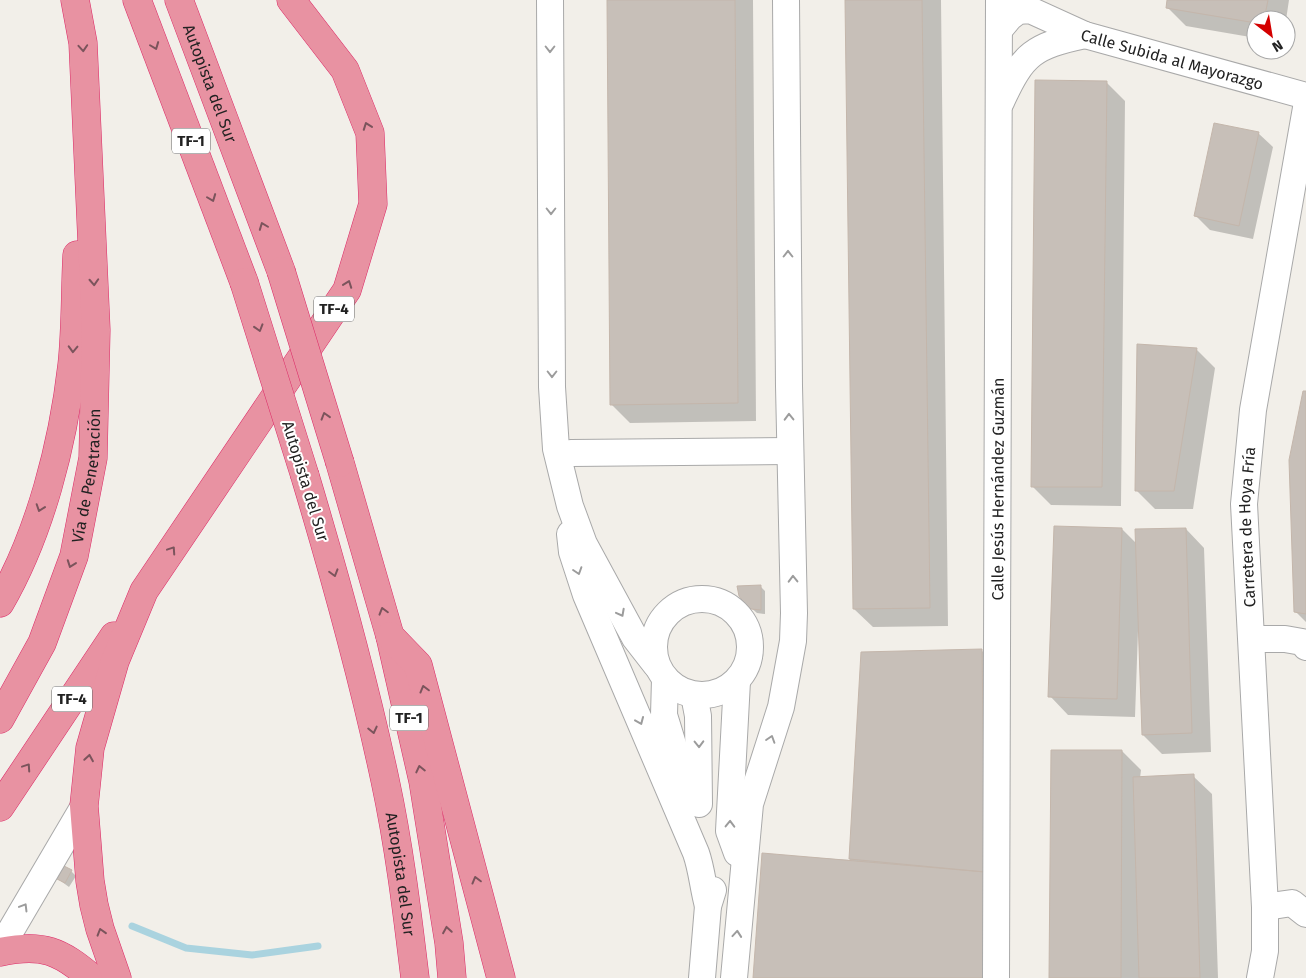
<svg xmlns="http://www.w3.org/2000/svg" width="1306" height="978" font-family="'Fira Sans',sans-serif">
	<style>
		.shadow { fill: #0003 }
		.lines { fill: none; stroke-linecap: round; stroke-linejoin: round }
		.stream { stroke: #aad3df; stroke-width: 7 }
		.building { fill: #c7bfb8; stroke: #c4b6ab }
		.minor-casing { stroke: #a9a9a9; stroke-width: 28 }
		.highway-casing { stroke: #dc2a67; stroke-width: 29 }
		.minor { stroke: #fff; stroke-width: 26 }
		.highway { stroke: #e892a2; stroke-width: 28 }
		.highway-bridge-casing { stroke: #dc2a67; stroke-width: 29; stroke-linecap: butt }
		.highway-bridge { stroke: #e892a2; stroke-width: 28 }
		.oneway { stroke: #7b545c }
		.oneway2 { stroke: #9c9c9c }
		.labels { text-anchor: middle; stroke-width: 4; stroke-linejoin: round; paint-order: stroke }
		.shield { fill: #fff; stroke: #646464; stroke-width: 1 }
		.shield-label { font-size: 15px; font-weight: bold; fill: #222 }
		.street-label { font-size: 16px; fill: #222; stroke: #fff }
	</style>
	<rect width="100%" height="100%" fill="#f2efe9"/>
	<path class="shadow" d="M608,0H753L756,421L630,423L611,404Z
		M847,0H941L948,626L873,627L854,609Z
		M1169,0H1289L1286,20H1256V38L1186,26L1167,7Z
		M1106,82L1125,101L1121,506L1051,505L1032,486Z
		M1258,133L1273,147L1253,239L1210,230L1196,216Z
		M1196,349L1215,368L1193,509H1155L1136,490Z
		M1306,392V622L1295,611Z
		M1122,529L1137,544L1186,529L1204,548L1211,752L1162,754L1143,735L1140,631H1138L1135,717L1068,715L1050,696Z
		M761,587L765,591V614L757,613L750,607Z
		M982,651L1001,669L1002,978H754L764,854L850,860L862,653Z
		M1122,751L1141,770L1140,778L1193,776L1212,794L1218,978H1051Z
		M71,871L76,876L69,887L58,879Z"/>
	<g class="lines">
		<path class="stream" d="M132,926L186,948L252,955L318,946"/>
	</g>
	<path class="building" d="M607,0H735L738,403L610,405Z
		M845,0H922L930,608L853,609Z
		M1167,0H1268L1264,20H1256V23L1166,8Z
		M1035,80L1107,81L1102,487H1031Z
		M1214,123L1259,132L1239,226L1194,216Z
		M1137,344L1197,348L1174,491H1135Z
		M1303,391H1306V614L1294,612L1289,460Z
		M1054,526L1122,528L1117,699L1048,697Z
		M1186,528L1192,733L1142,735L1135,529Z
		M761,585V610L751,609L744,603L739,596L737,586Z
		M982,649L985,872L849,859L861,652Z
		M1051,750H1122L1121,978H1049Z
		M1194,774L1200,978H1139L1133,777Z
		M762,853L985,872L984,978H753Z
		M64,866L72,870L65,883L57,879Z"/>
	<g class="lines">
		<defs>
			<g id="minor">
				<path d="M550,0L552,387L556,449L570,506L584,544L635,638L656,665"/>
				<path id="s1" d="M999,30L1010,17L1018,11L1030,10L1085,35L1306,96"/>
				<path d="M1001,102C1023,53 1034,46 1085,35"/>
				<path d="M571,453L790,451"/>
				<path d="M570,534L572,552L586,595L696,853C702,870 703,888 708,906"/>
				<circle cx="702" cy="647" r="48"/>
				<path d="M1252,639H1285L1302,642L1306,647"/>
				<path d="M665,679L664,715L690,800"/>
				<path d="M694,695L698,716L699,804"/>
				<path d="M737,853L729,831L737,681"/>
				<path d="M1265,907L1292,903L1306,914"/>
				<path d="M0,949L84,806"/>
				<path d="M702,978L708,906L713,890"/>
				<path d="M734,978L750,804L781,707L793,641L794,613L789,386L786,0"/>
				<path id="s2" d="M996,978L999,0"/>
				<path id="s3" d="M1260,978L1265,951V907L1244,504L1253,410L1306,108"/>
			</g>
			<g id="highway">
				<path d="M137,0L244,282"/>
				<path id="s4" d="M179,0L281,271"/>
				<path d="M340,463L390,636L423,781L449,943L452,978"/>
				<path id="s5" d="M305,476C335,576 363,677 385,780C399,845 407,911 415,978"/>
				<path d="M0,603C40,534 63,444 72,365C76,328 75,291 77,255"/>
				<path d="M390,636L418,665L501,978"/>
				<path id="s6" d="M0,719L42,643L74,556L93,458L96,330L83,43L75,0"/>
				<path d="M0,807L114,636"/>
				<path d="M0,952C43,943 60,951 92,978"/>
				<path d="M117,978L100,929L94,905L90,881L84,806L90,748L115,661L144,591L347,290L373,204L370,133L345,70L291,0"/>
			</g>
		</defs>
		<use href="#minor" class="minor-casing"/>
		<use href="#highway" class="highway-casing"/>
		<use href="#minor" class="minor"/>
		<use href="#highway" class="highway"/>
		<defs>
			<path id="highway-bridge" d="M281,271L340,463
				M244,282L305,476"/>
		</defs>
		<use href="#highway-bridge" class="highway-bridge-casing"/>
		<use href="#highway-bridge" class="highway-bridge"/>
	</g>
	<defs><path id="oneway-chevron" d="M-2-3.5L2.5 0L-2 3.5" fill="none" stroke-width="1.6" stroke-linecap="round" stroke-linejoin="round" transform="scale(1.25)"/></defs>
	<g class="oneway">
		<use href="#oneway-chevron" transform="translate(155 46) rotate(69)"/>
		<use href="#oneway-chevron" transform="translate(83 48) rotate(86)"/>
		<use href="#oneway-chevron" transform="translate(367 126) rotate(-110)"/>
		<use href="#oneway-chevron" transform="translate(212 198) rotate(69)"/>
		<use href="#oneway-chevron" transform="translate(263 226) rotate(-111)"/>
		<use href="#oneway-chevron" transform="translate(94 282) rotate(87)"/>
		<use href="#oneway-chevron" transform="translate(348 284) rotate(-70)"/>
		<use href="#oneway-chevron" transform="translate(259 328) rotate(73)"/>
		<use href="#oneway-chevron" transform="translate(73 349) rotate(92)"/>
		<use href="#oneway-chevron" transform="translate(325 416) rotate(-107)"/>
		<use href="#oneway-chevron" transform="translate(40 508) rotate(109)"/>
		<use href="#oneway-chevron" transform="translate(172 550) rotate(-56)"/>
		<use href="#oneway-chevron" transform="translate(71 564) rotate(110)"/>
		<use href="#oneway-chevron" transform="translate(334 573) rotate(74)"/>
		<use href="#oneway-chevron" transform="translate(383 611) rotate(-106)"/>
		<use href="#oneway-chevron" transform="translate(424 689) rotate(-105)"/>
		<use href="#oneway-chevron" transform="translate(373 730) rotate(77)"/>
		<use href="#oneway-chevron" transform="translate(89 758) rotate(-81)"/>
		<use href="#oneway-chevron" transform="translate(27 767) rotate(-56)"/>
		<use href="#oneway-chevron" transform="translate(420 769) rotate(-103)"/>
		<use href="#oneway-chevron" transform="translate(476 880) rotate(-105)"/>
		<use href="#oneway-chevron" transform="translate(447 930) rotate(-99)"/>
		<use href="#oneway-chevron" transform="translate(101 932) rotate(-107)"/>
	</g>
	<g class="oneway2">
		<use href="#oneway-chevron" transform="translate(550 49) rotate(90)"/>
		<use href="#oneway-chevron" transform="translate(551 211) rotate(90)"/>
		<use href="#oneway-chevron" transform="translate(788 254) rotate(-90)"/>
		<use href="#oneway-chevron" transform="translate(552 374) rotate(90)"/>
		<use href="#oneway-chevron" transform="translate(789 417) rotate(-91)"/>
		<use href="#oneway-chevron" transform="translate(578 571) rotate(72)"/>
		<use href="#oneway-chevron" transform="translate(793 579) rotate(-91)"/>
		<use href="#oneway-chevron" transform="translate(621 613) rotate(62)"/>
		<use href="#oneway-chevron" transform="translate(640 721) rotate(67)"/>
		<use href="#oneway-chevron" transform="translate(771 739) rotate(-72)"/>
		<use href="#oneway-chevron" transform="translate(699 744) rotate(89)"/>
		<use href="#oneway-chevron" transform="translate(730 824) rotate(-89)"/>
		<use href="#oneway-chevron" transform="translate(24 907) rotate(-59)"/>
		<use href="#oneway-chevron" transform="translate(737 934) rotate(-85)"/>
	</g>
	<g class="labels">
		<g class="shield">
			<rect x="172" y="128.5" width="38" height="25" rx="4"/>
			<rect x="314" y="296.5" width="40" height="25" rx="4"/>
			<rect x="52" y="686.5" width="40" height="25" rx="4"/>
			<rect x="390" y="705.5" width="38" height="25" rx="4"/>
		</g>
		<g class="shield-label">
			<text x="191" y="146">TF-1</text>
			<text x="334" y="314">TF-4</text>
			<text x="72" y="704">TF-4</text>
			<text x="409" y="723">TF-1</text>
		</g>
		<g class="street-label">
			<text dy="6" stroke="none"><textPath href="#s1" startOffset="190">Calle Subida al Mayorazgo</textPath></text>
			<text dy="6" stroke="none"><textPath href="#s4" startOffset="89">Autopista del Sur</textPath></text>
			<text dy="6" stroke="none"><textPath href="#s6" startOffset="261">Vía de Penetración</textPath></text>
			<text transform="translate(306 481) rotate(73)" y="6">Autopista del Sur</text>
			<text dy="6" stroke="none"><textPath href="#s2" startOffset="489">Calle Jesús Hernández Guzmán</textPath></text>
			<text dy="6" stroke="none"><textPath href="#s3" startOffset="452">Carretera de Hoya Fría</textPath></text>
			<text dy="6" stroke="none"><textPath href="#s5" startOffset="410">Autopista del Sur</textPath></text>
		</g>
	</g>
	<g transform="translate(1271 35) rotate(149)"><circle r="24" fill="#ffffff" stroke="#a7a7a7"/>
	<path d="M0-4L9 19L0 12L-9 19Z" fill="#d40000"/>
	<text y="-8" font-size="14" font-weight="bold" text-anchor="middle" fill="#222222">N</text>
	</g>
</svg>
